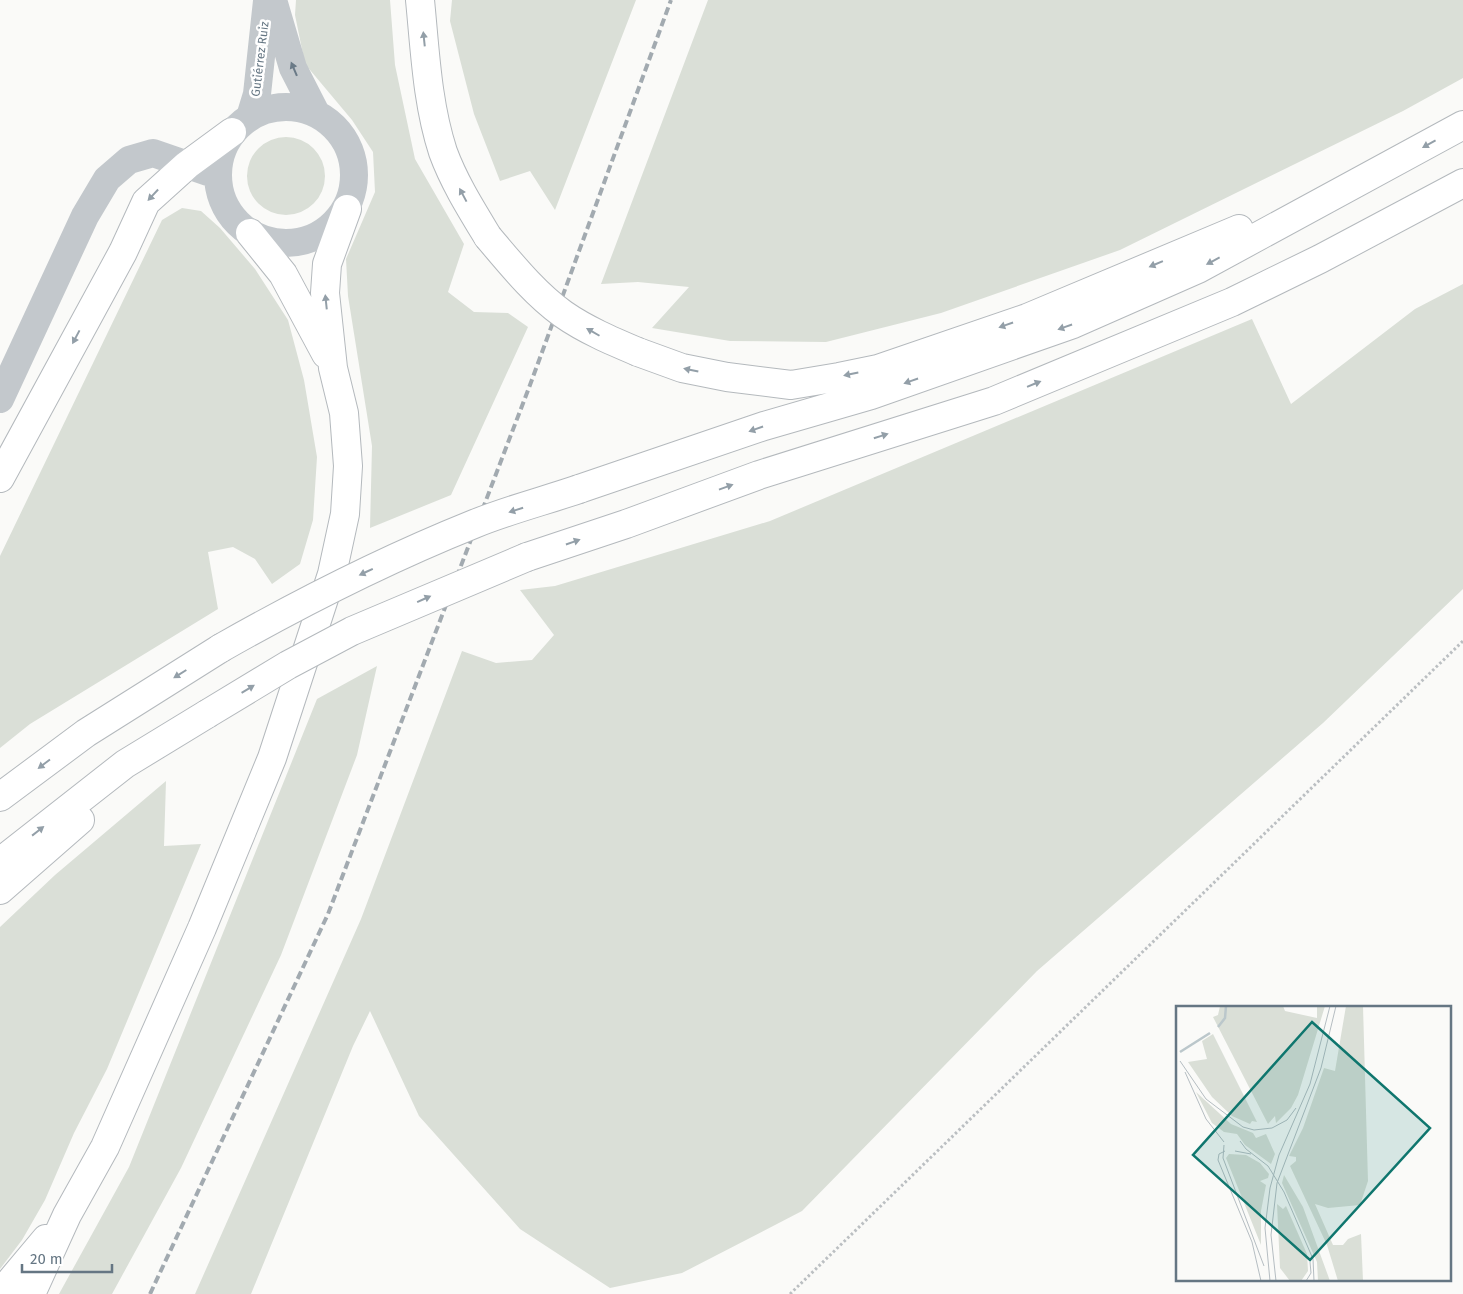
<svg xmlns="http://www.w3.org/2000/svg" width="1463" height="1294" font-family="'Fira Sans',sans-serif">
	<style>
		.green { fill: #dadfd7 }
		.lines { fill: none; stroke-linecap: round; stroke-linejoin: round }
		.highway-casing { stroke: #b4b9bd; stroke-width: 30 }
		.path { stroke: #bbbfc2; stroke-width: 3; stroke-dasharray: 2.5 2.5; stroke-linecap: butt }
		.minor { stroke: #c3c8cc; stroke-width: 28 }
		.highway { stroke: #fff; stroke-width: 28 }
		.rail { stroke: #a2aab0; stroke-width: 4; stroke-dasharray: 8 4; stroke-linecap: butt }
		.highway-bridge-casing { stroke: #b4b9bd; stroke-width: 30; stroke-linecap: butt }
		.highway-bridge { stroke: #fff; stroke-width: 28 }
		.oneway { fill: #939fa8 }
		.oneway2 { fill: #6a7a87 }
		.labels { text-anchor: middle; stroke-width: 5; stroke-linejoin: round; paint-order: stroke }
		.street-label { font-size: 12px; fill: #657683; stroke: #fff }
		.inset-river { fill: none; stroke: #bbc7cb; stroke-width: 2.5 }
		.inset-road { fill: none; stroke: #b5bdc2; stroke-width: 1 }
		.view { fill: #0f766e; fill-opacity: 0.15; stroke: #0f766e; stroke-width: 2.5 }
		.inset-edge { fill: none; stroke: #657683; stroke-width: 2.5 }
	</style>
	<rect width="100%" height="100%" fill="#fafaf8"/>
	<path class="green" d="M296,0H390L395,65L415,159L464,244L448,292L474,312L508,313L528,327L451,495L370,528L372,446L348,296L346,259L375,192L373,152L352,120L305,64L295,15Z
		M452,0H636L555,210L530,171L500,181L474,114L450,21Z
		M708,0H1463V78L1403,111L1120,250L941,313L826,342L730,341L652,328L689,287L638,282L601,284Z
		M247 176a39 39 0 1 1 78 0a39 39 0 1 1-78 0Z
		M182,208L201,211L220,228L255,269L288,320L304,380L317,457L313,520L300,564L272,584L255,559L233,547L208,552L218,609L30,724L0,748V556L162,220Z
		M1463,284V589L1323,723L1037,971L802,1211L682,1273L610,1288L520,1229L419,1116L370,1011L353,1046L251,1294H195L361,919L462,651L496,663L532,660L554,635L520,590L555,586L770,521L1252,319L1291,404L1415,309Z
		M377,666L357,755L281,955L181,1168L112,1294H59L129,1167L317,699Z
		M166,781L164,846L201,844L107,1069L74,1133L45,1200L22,1240L0,1269V927L55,875Z"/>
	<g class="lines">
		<defs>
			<path id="highway" d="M420,0C425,50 427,103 443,152C454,182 471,209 488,237
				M250,233L283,274L326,354
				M638,352L682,368L727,377L791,385L839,377L878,369L1027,318L1239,229
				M0,478L123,252L146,202L187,165L232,132
				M579,489L764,426L871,395L1073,324L1198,269L1463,125
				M527,557L626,524L759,475L994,401L1232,302L1320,259L1463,183
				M0,797L86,733L221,648
				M0,862L125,764L207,714
				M0,890L80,820
				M0,1294L46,1239
				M31,1294L67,1215L105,1147L202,928L272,758L332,574L345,514L348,466L344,413L333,368L325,293L327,264L347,209"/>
		</defs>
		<use href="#highway" class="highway-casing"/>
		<path class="path" d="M790,1294L1463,641"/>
		<path class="minor" d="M273,0L293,68L316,113
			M218 175a68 68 0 1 1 136 0a68 68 0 1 1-136 0Z
			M250,117L257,94L267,1
			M0,399L85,216L107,179L129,160L153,153L208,172"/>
		<use href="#highway" class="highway"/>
		<path class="rail" d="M150,1294L328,914L530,385L671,0"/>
		<defs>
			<path id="highway-bridge" d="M488,237C511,264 534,293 563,314C586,330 612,341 638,352
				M221,648C302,602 387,559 474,524C508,510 544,501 579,489
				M207,714L288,665L352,631L527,557"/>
		</defs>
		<use href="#highway-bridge" class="highway-bridge-casing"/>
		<use href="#highway-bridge" class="highway-bridge"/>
	</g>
	<defs><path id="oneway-solid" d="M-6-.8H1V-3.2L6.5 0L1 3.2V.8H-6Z" transform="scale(1.25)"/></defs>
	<g class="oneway">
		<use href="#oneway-solid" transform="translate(424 39) rotate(-96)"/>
		<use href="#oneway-solid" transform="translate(1429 144) rotate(151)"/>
		<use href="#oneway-solid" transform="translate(153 195) rotate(133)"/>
		<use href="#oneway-solid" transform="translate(463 195) rotate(-118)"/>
		<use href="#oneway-solid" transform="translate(1213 261) rotate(152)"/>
		<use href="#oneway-solid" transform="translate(1156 264) rotate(157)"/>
		<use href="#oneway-solid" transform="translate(326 302) rotate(-96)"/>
		<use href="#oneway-solid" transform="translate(1006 325) rotate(161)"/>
		<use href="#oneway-solid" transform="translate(1065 327) rotate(161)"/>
		<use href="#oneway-solid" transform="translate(593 332) rotate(-150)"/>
		<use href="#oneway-solid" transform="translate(76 337) rotate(118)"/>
		<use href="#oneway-solid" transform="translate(691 370) rotate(-168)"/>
		<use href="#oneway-solid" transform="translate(851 374) rotate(168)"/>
		<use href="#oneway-solid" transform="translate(911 381) rotate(161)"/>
		<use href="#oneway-solid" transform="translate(1034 384) rotate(-22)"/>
		<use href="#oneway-solid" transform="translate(756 429) rotate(161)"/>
		<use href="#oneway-solid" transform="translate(881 436) rotate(-17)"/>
		<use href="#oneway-solid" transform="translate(726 487) rotate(-20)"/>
		<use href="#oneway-solid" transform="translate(516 510) rotate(162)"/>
		<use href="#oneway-solid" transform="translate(573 542) rotate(-19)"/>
		<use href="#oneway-solid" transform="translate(366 572) rotate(155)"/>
		<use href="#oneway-solid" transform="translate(424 599) rotate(-24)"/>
		<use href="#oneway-solid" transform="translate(180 674) rotate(148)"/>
		<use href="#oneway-solid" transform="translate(248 689) rotate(-31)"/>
		<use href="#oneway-solid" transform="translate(44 764) rotate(143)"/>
		<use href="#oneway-solid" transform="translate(38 831) rotate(-38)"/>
	</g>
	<use class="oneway2" href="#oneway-solid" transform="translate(294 69) rotate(-113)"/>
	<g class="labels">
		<g class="street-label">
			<text transform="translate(260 59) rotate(-83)" y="4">Gutiérrez Ruiz</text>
		</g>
	</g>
	<g transform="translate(1176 1006)">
		<rect width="275" height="275" fill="#fafaf8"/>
		<path d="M44,0H107L109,5L141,12V0H149L122,89L115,102L100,117L99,110L92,118L37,11L42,9ZM170,0H187L192,175L184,199L152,202L139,198L157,239H167L172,233L185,228L187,275H162L151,239L114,160L120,155V151L113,150L127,122L148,62L159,65ZM37,28L81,116L76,115L74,118L56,110L36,91L12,56L31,53L26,35ZM20,86L55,118L77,127L80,132L90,128L99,148L95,158L69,139L61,128L48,126L36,117ZM53,148L70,149L84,157L93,168L92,172L84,175L90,179L85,205V239L50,152ZM108,169L127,201L154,275H142L141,256L106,177ZM101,198L107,203L110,200L131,248L132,265L125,275H114L104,262Z" fill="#dadfd7"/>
		<path class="inset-river" d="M42,21L49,12L50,0M4,46L34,27"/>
		<path class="inset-road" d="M4,55L30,93L67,121L78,124L96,122L111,114L120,102M9,66L30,113L48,136M64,135L70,143L92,160L108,186L137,253L138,275M48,139L47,152L88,260M49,145L43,148L42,154L76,236L85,275M59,145L75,148M94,275L89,222L94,182L103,149L134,78L154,0M100,275L95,229L101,177L145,62L160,0M130,275L135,267L134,256"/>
		<path class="view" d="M136,16L254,122L134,254L17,149Z"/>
		<rect width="275" height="275" class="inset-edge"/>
	</g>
	<path d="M22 1264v8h90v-8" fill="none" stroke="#657683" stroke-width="2.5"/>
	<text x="30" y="1264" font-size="15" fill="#657683" stroke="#ffffff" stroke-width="4" paint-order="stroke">20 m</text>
</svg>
